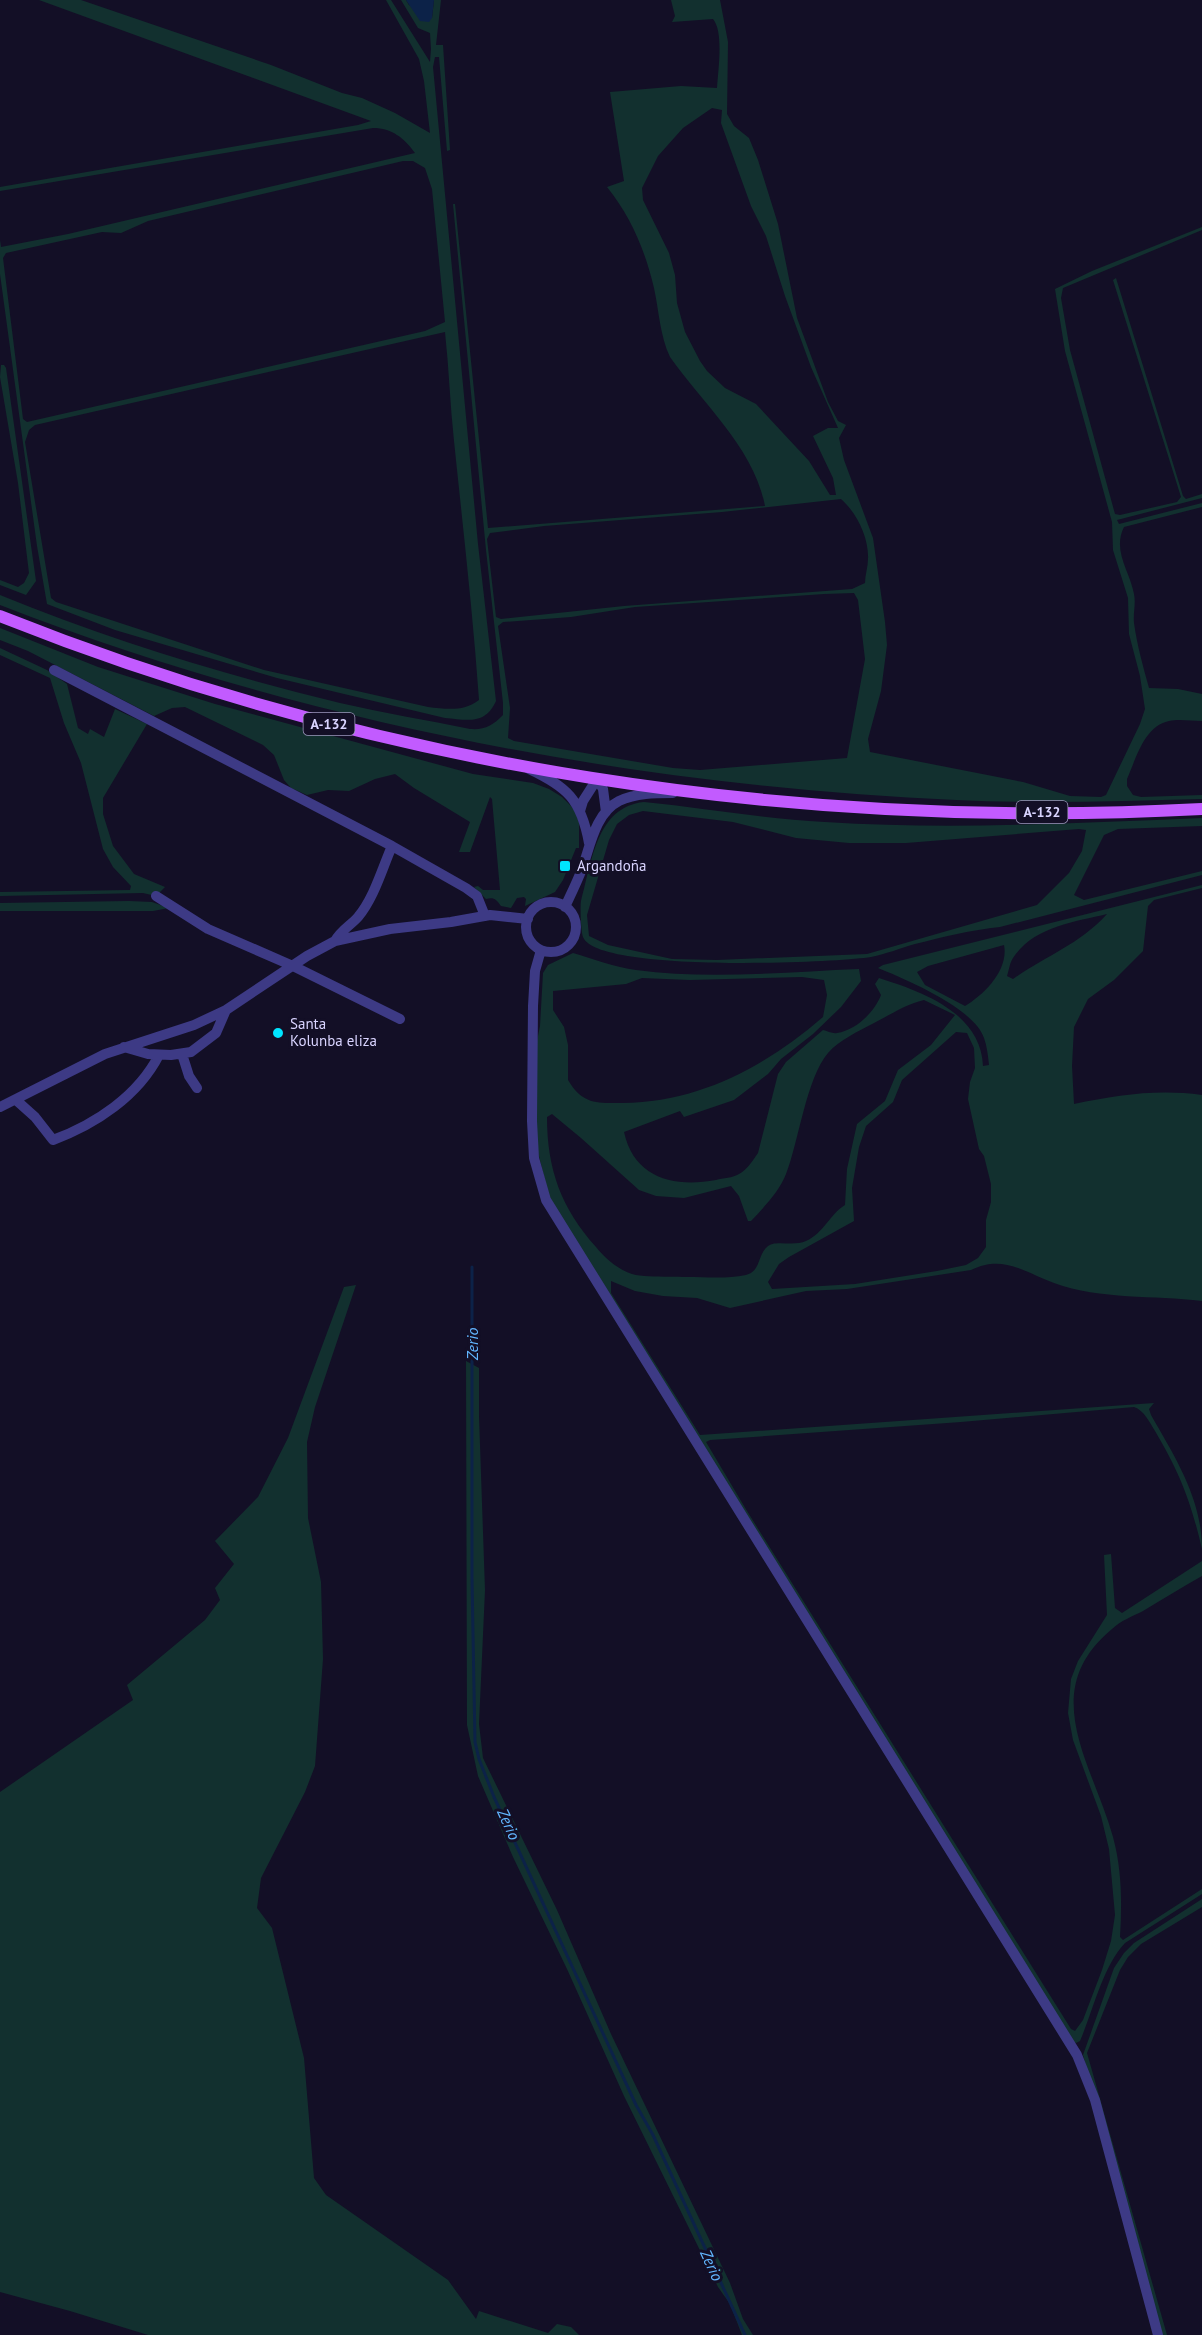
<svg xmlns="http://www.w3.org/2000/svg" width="1202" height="2335" font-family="'PT Sans',sans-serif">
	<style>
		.green { fill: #12302f; fill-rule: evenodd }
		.water { fill: #0c2248 }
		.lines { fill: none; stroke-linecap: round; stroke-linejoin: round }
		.stream { stroke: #0c2248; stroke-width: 3 }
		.minor { stroke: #3d3a85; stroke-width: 10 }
		.major { stroke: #c25bff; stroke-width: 12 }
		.poi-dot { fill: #00e5ff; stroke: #130f26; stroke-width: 2 }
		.labels { text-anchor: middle; stroke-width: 6; stroke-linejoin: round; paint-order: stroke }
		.shield { fill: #130f26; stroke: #9e99be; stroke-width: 1.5 }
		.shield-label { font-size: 14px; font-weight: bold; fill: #d9d4ff }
		.poi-label { font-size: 15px; fill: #d9d4ff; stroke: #130f26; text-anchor: start }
		.water-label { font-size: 16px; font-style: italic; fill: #62b6ff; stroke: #130f26 }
	</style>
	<rect width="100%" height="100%" fill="#130f26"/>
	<path class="green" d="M39,0H81L271,65L342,93L362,98L395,113L430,133L424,81L419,59L386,0H391L430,62L431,49L430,33L418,28L401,0H406L409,5L432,18L434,0H441L436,45H443L450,150L447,151L439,57H435L433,67L478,544L496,701C485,725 468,720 445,718L277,678L115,630L47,604L37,546L0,274V240L1,247L68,234L415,153C404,138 392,128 373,128L0,191V187L358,125L371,121ZM403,161H413L425,168L432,189L445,322L425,331L27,422L23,419L3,258L6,253L102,232L121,233L148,221ZM445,332C449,368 450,405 454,441C463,528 473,614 479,700C464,712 446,709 428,707L264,670L56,602L51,598L25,442L29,430L35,425Z
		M671,0H720L728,42L727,114L734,126L749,138L758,160L778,224L797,318L828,402L838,421L846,425L839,438L844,460L873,538L885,622L887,645L881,691L868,739L870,752L1023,782L1070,796L1101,797L1106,795L1140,724L1145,709L1140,676L1129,634L1128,598L1113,550L1112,522L1065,351L1055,289L1092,271L1202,227V230L1063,288L1061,298L1070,350L1115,514L1120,515L1177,502L1181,497L1113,280L1116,278L1183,496L1186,499L1202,494V498L1117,520L1119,524L1202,503V507L1124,527C1112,551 1130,571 1134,594C1136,604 1133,613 1134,623C1137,645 1143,666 1149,688L1178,689L1202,694V721C1192,721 1179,719 1169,721C1144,726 1136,759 1127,779V786L1133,795L1141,797L1202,795V799C1120,801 1038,804 956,800C635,786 299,722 0,605V595C110,640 225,675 340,703C383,713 427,720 470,729C485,730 492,726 503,715V703L486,550L453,204H455L488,528L765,506C754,448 703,404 670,357C660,336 659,311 654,288C645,250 631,217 607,187L624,181L610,92L681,86L717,88C718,71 724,32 713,19L672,22L675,16ZM712,108L722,110L721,123L751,206L766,236L785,296L811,367L838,428H828L813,436L833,478L836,495H830L809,461L756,404L725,388L707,371L700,361L685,332L677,303L675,275L669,253L643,200L642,188L658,156L683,128ZM841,499C857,513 869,538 868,559C868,567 865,575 865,583L852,589L624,606L501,619L496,617L487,539L490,533L544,526L722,512ZM824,594L854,593L858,600L865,659L847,758L700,770L673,768L514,741L508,738L510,708L498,626L503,622L571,617L635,607Z
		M1,365H4L6,368L36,581L26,595L0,585V580L18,587L24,583L29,573L18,483L0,377Z
		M0,628L98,667L215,704L473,774L533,783L549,789L562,797L574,809L579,822V848H576L563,880L555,892L525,906L526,899L524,897L517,898L511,908L501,906C496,899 494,897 486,899L474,887L478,886L483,890H500L492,799L490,797L470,852H459L470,822L414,788L395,774L375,779L349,791L328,790L307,795L291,788L284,780L274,755L263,745L185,707L172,708L154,716L28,651L0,640Z
		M0,648L47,670L67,684L78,728L88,734L90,729L104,737L115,709L147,724L103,798V814L113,846L134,874L165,887L159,893L160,897L143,893L0,896V892L130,890L131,886L113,867L103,849L81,763L64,723L50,678L0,655Z
		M644,802C705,808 764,819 825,822C950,830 1077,823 1202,818V826L1118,829L1104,835L1074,895L1084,900L1202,871V875L1000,927C971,930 943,937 915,944C901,948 886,954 871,957C833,963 597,973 583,937C581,933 580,907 581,901C592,862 596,807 644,802ZM643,811L733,822L796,838L849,843H906L1079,829L1086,830L1082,851L1069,873L1037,905L867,954L717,960L672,959L608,945L589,936L587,915L609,840L617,824L629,815Z
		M1202,885V888L1154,900L1148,906L1143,951L1114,980L1088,999L1074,1027L1072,1066L1074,1104C1118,1095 1157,1089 1202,1095V1301C1154,1295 1101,1300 1054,1283C1024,1272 1003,1254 971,1270L847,1289L806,1291L730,1308L697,1298L663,1296L635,1291L611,1281V1293L700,1435L1154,1403L1149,1409L1151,1415C1175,1457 1202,1499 1202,1549C1191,1502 1180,1473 1155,1431C1150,1423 1144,1410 1134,1407L961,1422L710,1440L706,1442L747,1511L1071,2029L1075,2031L1083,2020L1102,1970L1111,1941L1115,1915L1109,1849L1101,1816L1073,1740L1068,1713L1071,1679L1078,1661L1107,1615L1104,1555L1111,1554L1115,1608L1122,1613L1202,1561V1576C1182,1587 1163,1599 1143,1611C1133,1616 1120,1621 1112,1629C1036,1692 1093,1764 1113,1837C1122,1870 1122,1903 1120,1937L1123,1940L1202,1889V1894L1125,1943C1103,1966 1093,2011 1080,2041L1076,2043L1072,2041L550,1201L537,1148L536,1046L540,1026L543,973L548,965L573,953C593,959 615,967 636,970C707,980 786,972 859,969L861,981L841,1007L813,1034L781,1059L768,1074L734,1100L684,1117L680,1111L624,1132C634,1178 674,1188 716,1180C723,1178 733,1178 739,1174C747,1170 753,1160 758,1153L778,1074L786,1062L823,1030C827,1031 833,1034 837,1033C857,1030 875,1011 881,995L875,984L879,978C923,992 981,1013 983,1066L989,1065C988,1056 987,1046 984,1038C974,1008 905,979 878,968L883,965ZM1107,914C1079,945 1045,956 1013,979L1007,976C1009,970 1010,962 1013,958C1033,927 1074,922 1107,914ZM1004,945C1009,970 984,995 965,1006L925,985L917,972L928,966ZM802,977L824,980L827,995L823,1017C766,1066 700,1102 623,1103C597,1103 583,1105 568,1080V1045L564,1027L553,1010V991L626,984L642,978L690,980ZM924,1000L955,1015L931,1045L898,1070L885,1101L857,1124L847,1169L845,1205C829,1215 824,1233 806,1241C793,1247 774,1239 767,1247C757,1256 761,1271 746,1275C727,1279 706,1277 687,1277C671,1276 646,1278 632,1274C617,1269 605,1258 596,1247C561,1208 547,1169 547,1117L552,1114L581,1138L639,1190L656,1196L684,1198L731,1186L739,1196L748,1221H751C764,1207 779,1192 786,1174C799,1141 806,1079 828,1053C839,1040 859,1031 874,1023C890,1015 906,1004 924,1000ZM956,1032L967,1033L974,1048L975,1068L970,1082L968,1099L979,1149L984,1156L991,1184V1202L986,1220V1247L978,1258L966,1265L937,1271L855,1284L772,1289L768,1282L779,1264L789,1257L854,1221L852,1188L859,1147L866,1126L893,1102L902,1080Z
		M129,901L152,902L169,908L153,911H0V903Z
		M356,1285L315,1407L307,1442L308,1518L321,1582L323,1659L315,1766L305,1792L261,1878L257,1908L272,1928L304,2058L314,2178L326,2195L448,2280L476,2319L479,2311L548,2333L557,2324L571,2327L579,2335H148L70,2311L0,2292V1792L133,1700L127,1685L205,1620L220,1600L215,1588L234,1564L215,1541L258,1497L288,1438L344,1287Z
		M466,1361L479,1368V1416L485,1590L479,1724L483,1758L557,1910L611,2034L730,2283L743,2319L753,2335H742L730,2304L718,2287L624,2096L567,1969L513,1857L478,1776L467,1725Z
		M1202,1899V1907L1141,1944L1128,1957L1120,1970L1087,2053L1167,2335H1161L1083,2055L1114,1968L1124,1953L1134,1943Z"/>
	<path class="water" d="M406,0H434L432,18L429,22L420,21Z"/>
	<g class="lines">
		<path class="stream" d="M472,1267V1579L475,1742L479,1759L494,1797L636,2105L653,2135L745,2335"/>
		<path class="minor" d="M54,670L392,846L466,888L477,896L485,916
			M529,769C567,787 581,799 589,843
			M580,811L583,801L597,779L603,789L606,812
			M156,896L208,929L293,966L400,1019
			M526 927a25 25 0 1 1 50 0a25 25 0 1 1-50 0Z
			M565,907C571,894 577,882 582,869C590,847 595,813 619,801C636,793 655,793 673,793
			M335,941C341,930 350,926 358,917C374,898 382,869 392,846
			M541,950L535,971L533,1006L532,1121L534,1158L546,1200L1077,2055L1095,2100L1158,2335
			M124,1047L148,1054L171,1055L191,1052L216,1033L226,1010
			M182,1054L189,1076L197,1088
			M16,1100L35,1117L53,1140C96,1124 138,1096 159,1055
			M0,1107L105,1054L194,1025L226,1010L307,956L335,941L390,929L451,922L490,915L528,919"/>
		<path class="major" d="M0,616C381,768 793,831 1202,809"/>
	</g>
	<g class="poi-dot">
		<rect x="559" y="860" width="12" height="12" rx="3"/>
		<circle cx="278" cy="1033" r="6"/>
	</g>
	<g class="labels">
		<g class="shield">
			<rect x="303.5" y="713" width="51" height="22" rx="4.5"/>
			<rect x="1016.5" y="801" width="51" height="22" rx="4.5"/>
		</g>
		<g class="shield-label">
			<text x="329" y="729">A-132</text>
			<text x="1042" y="817">A-132</text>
		</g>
		<g class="poi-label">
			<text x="577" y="871">Argandoña</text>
			<text x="290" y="1029">Santa<tspan x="290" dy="17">Kolunba eliza</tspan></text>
		</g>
		<g class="water-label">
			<text transform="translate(472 1344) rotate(-90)" y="6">Zerio</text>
			<text transform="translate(509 1824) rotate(65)" y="6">Zerio</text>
			<text transform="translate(712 2265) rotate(65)" y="6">Zerio</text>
		</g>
	</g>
</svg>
